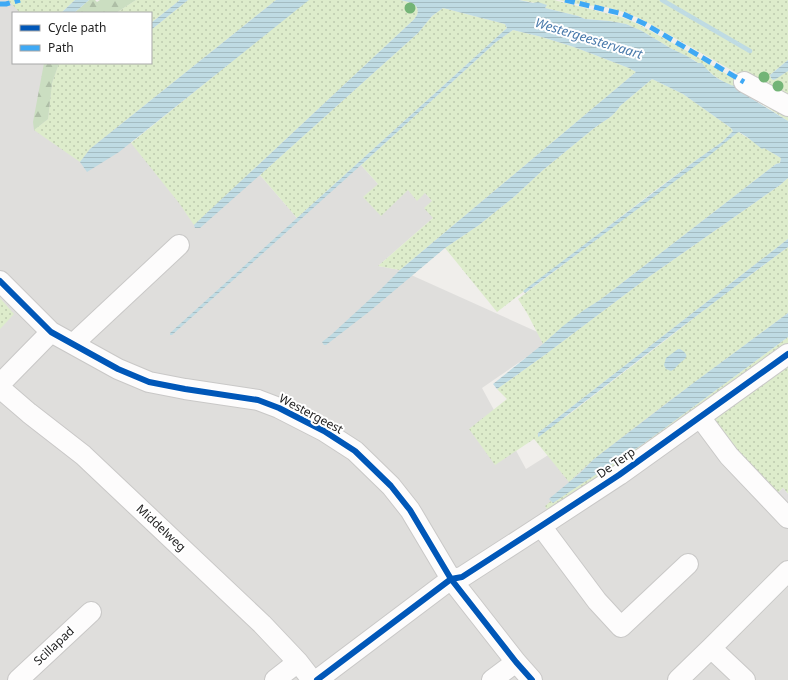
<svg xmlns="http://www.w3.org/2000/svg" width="788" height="680" font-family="'Noto Sans',sans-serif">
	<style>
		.residential { fill: #dfdedc }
		.grass { fill: url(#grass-dots) }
		.forest { fill: url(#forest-firs) }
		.parking { fill: #e0dfde }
		.water { fill: url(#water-rules) }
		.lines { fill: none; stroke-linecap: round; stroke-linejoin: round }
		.stream { stroke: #bfdbe3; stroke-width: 4.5 }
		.minor-casing { stroke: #c9c8c7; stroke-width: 22 }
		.minor { stroke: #fdfcfc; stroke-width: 20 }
		.quiet { stroke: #3fa9f5; stroke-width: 5; stroke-dasharray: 10 5; stroke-linecap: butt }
		.cycleway-casing { stroke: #fff; stroke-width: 8 }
		.cycleway { stroke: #0057b8; stroke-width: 6 }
		.tree { fill: #73b476 }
		.labels { text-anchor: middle; stroke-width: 4; stroke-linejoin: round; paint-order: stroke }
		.street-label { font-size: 12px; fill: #222; stroke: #fff }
		.water-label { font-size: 13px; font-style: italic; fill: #4a7aab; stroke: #fff }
	</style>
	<defs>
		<pattern id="grass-dots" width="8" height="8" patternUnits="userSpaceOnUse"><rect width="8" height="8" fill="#ddeccb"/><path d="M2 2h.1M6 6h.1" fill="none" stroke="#bdcaae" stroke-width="1.8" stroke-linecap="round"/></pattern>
		<pattern id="forest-firs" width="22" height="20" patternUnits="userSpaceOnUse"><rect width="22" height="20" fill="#cbdec1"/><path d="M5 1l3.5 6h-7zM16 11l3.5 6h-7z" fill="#aebea6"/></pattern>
		<pattern id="water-rules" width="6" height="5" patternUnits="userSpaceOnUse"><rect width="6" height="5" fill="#bfdbe3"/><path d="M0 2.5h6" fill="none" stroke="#a4bcc2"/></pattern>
	</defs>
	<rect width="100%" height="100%" fill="#f0eeeb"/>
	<path class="residential" d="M0,0H13L30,13H13V63H74L131,143L260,175L297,218L361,165L378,184L425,193L432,201L433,218L378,266L400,270L553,339L482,388L526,469L663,383L788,499V680H0Z"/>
	<path class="grass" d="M8,0H75L61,13H20Z
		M136,0H180L151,23V13H116Z
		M188,0H276L90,149L80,162L34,130L48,119L52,83L59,63H151V30Z
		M308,0H401C409,2 421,4 417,15C415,19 411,22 408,25L194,225L179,203L131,143Z
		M519,0H554L621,17L636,23L691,53L742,83L788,109V121L748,95C741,92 736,86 729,85L713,75L709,71L694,60L672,49L642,31L626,24L609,21L585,19L578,16L545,8L547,5C537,3 529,2 519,0Z
		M559,0H788V60L770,75L771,78L773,80L788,71V102L643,20L627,13L606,7L577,4Z
		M443,8L505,24L507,28L297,218L260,175L418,33L432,16Z
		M513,30L542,37L574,47L629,68L636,72L400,270L378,266L433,218L424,208L432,201L425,193L417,201L408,190L381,216L363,197L378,184L361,165L496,42Z
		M652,79L683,94L731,128L733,131L722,142L695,161L653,192L497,312L445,248L479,225L515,196L543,170L593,129C603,121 614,117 620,106Z
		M738,132L781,158L780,163L776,164L600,300C579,313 561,328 543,344L527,313L518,299Z
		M788,178V239L538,433L537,435L567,416L662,343L713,303L788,247V313L660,408L594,459L569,482L534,439L495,465L469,429L507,399L497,389L546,354L643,281L780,185Z
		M0,298L14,314L0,329Z
		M788,337V350L551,516L545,506L551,501L553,503L572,490L643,444Z
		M788,358V494L783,488L773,498L710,423L711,413Z"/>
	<path class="forest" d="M89,0H95L97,2L100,0H136L116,13H74Z
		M44,63H59L52,83L48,119L34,130L33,122Z"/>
	<path class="parking" d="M783,488L788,494V510L775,496Z"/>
	<path class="water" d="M75,0H89L74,13H61Z
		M180,0H188L151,30V23Z
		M276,0H309L119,152L87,172L80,162L90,149Z
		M401,0H519L533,3L538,2L547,5L545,8L578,16L585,19L609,21L626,24L642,31L672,49L687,56L698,63H702C708,72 718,80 729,84C732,86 732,85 735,86C737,88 740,91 742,93L745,92L749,97L788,121V178L780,185L643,281L546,354L497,389L493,384L543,344L563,326L584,310L600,300L776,164L780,163L781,158L764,148L762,149L747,137L739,132L737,133L710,155L525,293L523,291L695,161L722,142L733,131L731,128L683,94L652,79L620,106C614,117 603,121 593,129L543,170L515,196L479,225L445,248L370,311L326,345H324L322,342L331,335L381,289L400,270L636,72L629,68L574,47L542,37L513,30L496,42L361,165L172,335H170V333L507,28L505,24L443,8L432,16L418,33L260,175L200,228H195L194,225L408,25C411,22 415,19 417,15C421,4 409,2 401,0Z
		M788,60V71L776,79L773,80L771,78L770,75Z
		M788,239V247C704,309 623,373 540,436L538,437V433Z
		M788,313V337L643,444L572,490L553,503L549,499L550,498L579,474L594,459L692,384Z
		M678,349H680C691,356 686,358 679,364C676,367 675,369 671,371L666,369L664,365L666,358Z"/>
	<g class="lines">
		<path class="stream" d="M662,0L750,51"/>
		<defs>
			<path id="minor" d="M744,82L788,106
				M0,281L51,332L118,369L149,382L185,389L258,400L279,408L324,431L355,451L391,486L410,510L451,579L516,662L532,680
				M73,344L179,245
				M0,384L51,332
				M0,388L29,413L83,455L262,624L298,662L312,680
				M700,417L729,456L788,518
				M541,526L597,601L621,627L688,564
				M711,648L745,680
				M18,680L91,612
				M275,680L298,662
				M317,680L451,579L462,577L541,526L619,475L788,354
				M492,680L516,662
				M678,680L711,648L788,571"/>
		</defs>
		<use href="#minor" class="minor-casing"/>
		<use href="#minor" class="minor"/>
		<path class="quiet" d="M565,0L623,14L645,24L744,82
			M0,4H6L20,0"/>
		<defs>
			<path id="cycleway" d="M0,281L51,332L118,369L149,382L185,389L258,400L279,408L324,431L355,451L391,486L410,510L451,579L516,662L532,680
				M317,680L451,579L462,577L541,526L619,475L788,354"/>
		</defs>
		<use href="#cycleway" class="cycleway-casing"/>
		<use href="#cycleway" class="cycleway"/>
	</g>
	<g class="tree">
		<circle cx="410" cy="8" r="5.5"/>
		<circle cx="764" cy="77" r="5.5"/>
		<circle cx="778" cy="86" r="5.5"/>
	</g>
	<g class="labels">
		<g class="street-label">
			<text transform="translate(311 414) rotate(28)" y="4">Westergeest</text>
			<text transform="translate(616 463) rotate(-35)" y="4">De Terp</text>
			<text transform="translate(161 528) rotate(43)" y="4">Middelweg</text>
			<text transform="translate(54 646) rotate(-43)" y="4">Scillapad</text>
		</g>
		<g class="water-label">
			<text transform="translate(589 38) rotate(17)" y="5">Westergeestervaart</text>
		</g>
	</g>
	<rect x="12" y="12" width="140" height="52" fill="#ffffff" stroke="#a7a7a7"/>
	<rect x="20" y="25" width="20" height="6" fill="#0057b8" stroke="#a7a7a7"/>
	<text x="48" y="32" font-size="12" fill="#222222">Cycle path</text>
	<rect x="20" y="45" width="20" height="6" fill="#3fa9f5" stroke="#a7a7a7"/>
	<text x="48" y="52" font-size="12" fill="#222222">Path</text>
</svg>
